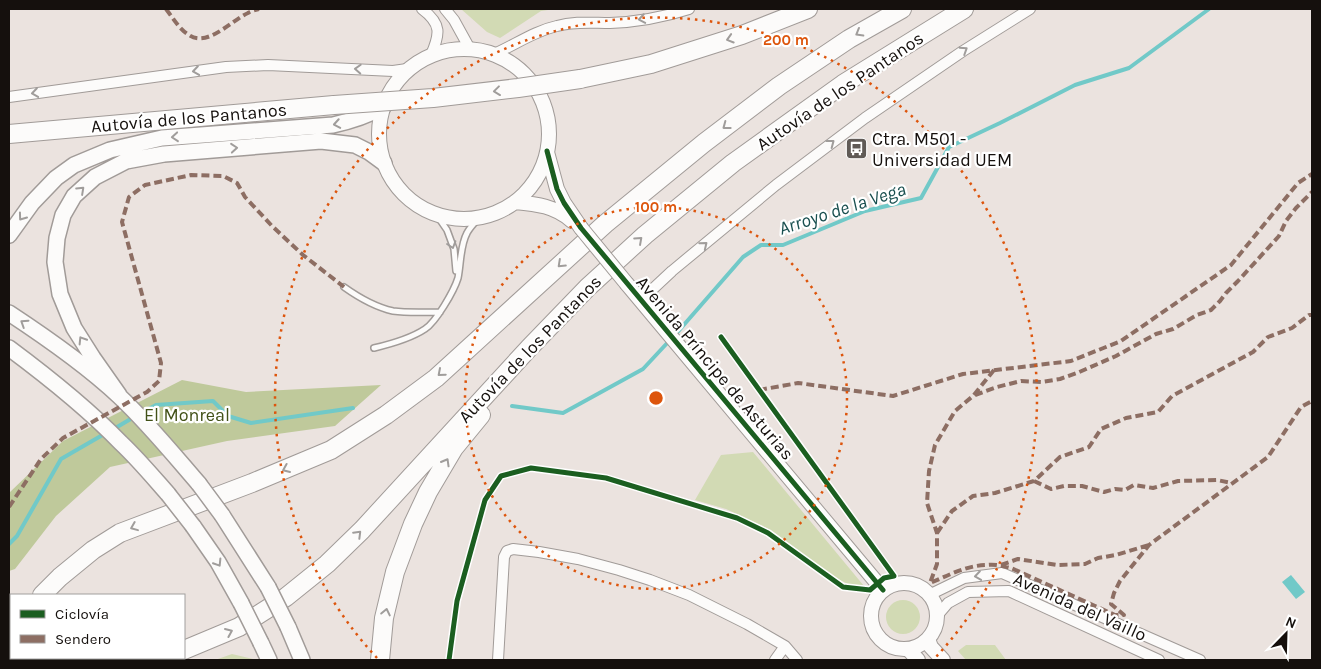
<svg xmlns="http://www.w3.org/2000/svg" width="1321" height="669" font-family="Karla,sans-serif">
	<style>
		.green { fill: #d2dab4 }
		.forest { fill: #bfc99b }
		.water { fill: #71c9c8 }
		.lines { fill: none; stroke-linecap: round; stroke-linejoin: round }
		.stream { stroke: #71c9c8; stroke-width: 4 }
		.lane-casing { stroke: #a19b98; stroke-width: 8 }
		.street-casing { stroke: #a19b98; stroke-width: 12 }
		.secondary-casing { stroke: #a19b98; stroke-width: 16 }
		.primary-casing { stroke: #a19b98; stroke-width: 18 }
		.highway-casing { stroke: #a19b98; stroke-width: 20 }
		.lane { stroke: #fcfbfa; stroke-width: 5 }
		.street { stroke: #fcfbfa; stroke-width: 10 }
		.secondary { stroke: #fcfbfa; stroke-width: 14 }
		.primary { stroke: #fcfbfa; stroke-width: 15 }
		.highway { stroke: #fcfbfa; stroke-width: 18 }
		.secondary-bridge-casing { stroke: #a19b98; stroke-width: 16; stroke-linecap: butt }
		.primary-bridge-casing { stroke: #a19b98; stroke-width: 18; stroke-linecap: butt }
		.highway-bridge-casing { stroke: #a19b98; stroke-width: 20; stroke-linecap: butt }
		.secondary-bridge { stroke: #fcfbfa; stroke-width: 14 }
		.primary-bridge { stroke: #fcfbfa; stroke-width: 15 }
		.highway-bridge { stroke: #fcfbfa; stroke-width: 18 }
		.quiet { stroke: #8d6e63; stroke-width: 4; stroke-dasharray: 8 4; stroke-linecap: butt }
		.cycleway-casing { stroke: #fff; stroke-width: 8 }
		.cycleway { stroke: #1b5e20; stroke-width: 5 }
		.oneway { stroke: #a09d9b }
		.ring { fill: none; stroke: #dd550c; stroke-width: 2.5; stroke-dasharray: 2.5 5 }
		.labels { text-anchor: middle; stroke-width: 4.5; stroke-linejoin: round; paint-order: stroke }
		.street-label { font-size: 18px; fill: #15100d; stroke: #fff }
		.poi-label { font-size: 18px; fill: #15100d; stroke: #fff; text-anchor: start }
		.park-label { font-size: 18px; fill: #425117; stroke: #fff }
		.water-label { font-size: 19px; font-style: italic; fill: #194f4f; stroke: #fff }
		.centre { fill: #dd550c; stroke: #fff; stroke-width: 2.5 }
		.ring-label { font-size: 15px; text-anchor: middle; font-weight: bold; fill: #dd550c; stroke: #fff; stroke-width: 4.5; stroke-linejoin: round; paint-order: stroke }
	</style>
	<rect width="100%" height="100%" fill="#ebe3df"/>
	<path class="green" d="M461,9H555L541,11L500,38L487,32Z
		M753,452L864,586L848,584L834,577L771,530L726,509L695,500L721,455Z
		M886 617a17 17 0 1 1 34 0a17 17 0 1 1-34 0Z
		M966,645H995L1006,660H966L958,651Z
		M232,654L253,659L254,660H215Z"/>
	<path class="forest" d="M182,380L246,392L381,385L335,426L227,441L110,467L56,516L15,569L9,571V493L63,441Z"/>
	<path class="water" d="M1291,575L1305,592L1296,599L1282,582Z"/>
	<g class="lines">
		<path class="stream" d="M675,335L743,257L761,245H783L865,211L921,198L949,147L1000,123L1075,85L1129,68L1209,9
			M512,406L563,413L643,369L670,340
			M140,414L156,405L213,401L228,416L251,423L353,408
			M112,430L134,417
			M9,544L17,536L61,459L106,433"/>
		<defs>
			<path id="lane" d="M436,214L447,230L454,249L456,271
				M344,287C358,297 375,307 393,311C408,313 424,312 440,312
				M374,348C391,344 410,339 425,329C436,322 454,291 458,278C461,263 460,246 467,233C470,227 476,222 479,217"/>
			<path id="street" d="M422,9C442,24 440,34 431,55
				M445,9L454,20L470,49
				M494,54C515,45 534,31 557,26C574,21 592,23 610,23C637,22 664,17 689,9
				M9,97L226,67L268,65L393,71L407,69
				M641,300L672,271L776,185L865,118L963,51L1030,9
				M929,595L964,578L1002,573L1200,660
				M936,617L948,603L968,592L1009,591L1159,660
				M498,660L504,557L507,551L513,549L539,552L578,559L619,570L650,580L689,595L747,624L785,646L797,660
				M775,660L785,646"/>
			<path id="secondary" d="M379 134a85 85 0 1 1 170 0a85 85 0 1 1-170 0Z
				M547,152L557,189L564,203L581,228
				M515,202C537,204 555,206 572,221
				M627,284L883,590
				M871 616a33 33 0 1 1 66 0a33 33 0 1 1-66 0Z
				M928,639L931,647L943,660
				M908,649L918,660"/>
			<path id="primary" d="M9,235L32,203L56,178L74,165L110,150L162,138L333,125C351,121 367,116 383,107
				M9,313C47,338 86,365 119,396C148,423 173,454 199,484
				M9,348C48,377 87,408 121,443C138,459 153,477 168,494
				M119,395L93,358L74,328L60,294L55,262L57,238L63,215L74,196L95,177L126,161L164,154L321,141L355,145L369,152L384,163
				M222,515L268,587
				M193,526L218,562L241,603
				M288,627L302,660
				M261,643L269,660"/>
			<path id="highway" d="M580,79L651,64L742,35L808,9
				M9,134L334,105
				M42,595L60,577L93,550L120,533L252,483L331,450L386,415L436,378L605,224L704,143L779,86L849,39L902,9
				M9,638L11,635
				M184,650L239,627L286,597L327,564L362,530L529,348L587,288L645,235L733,163L843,84L964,9
				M152,660L160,658
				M380,660L384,618L395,572L413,524L428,492L454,448L481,415"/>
		</defs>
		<use href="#lane" class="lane-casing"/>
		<use href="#street" class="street-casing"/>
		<use href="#secondary" class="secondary-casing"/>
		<use href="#primary" class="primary-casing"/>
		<use href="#highway" class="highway-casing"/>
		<use href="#lane" class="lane"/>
		<use href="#street" class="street"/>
		<use href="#secondary" class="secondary"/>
		<use href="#primary" class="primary"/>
		<use href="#highway" class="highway"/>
		<defs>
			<path id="secondary-bridge" d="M581,228L627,284"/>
			<path id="primary-bridge" d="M199,484L222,515
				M168,494L193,526
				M268,587L288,627
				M241,603L261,643"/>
			<path id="highway-bridge" d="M334,105L433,98L518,88L580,79"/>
		</defs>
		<use href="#secondary-bridge" class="secondary-bridge-casing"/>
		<use href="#primary-bridge" class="primary-bridge-casing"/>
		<use href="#highway-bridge" class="highway-bridge-casing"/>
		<use href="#secondary-bridge" class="secondary-bridge"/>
		<use href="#primary-bridge" class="primary-bridge"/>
		<use href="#highway-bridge" class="highway-bridge"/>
		<path class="quiet" d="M166,9C173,18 179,29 189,35C207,48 232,20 248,13C251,11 255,10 259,9
			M994,370L973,396L955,411L935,445L929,471L927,503L937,533V564L930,583C947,576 967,565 987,565C995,564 1003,566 1011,568L1115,615H1124L1111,604L1114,593L1120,581L1149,545L1268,457L1301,407L1312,401
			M759,390L798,383L893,396L963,374L1071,361L1121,341L1231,265L1298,183L1312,174
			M975,395L997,387L1021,381L1041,382L1060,379L1077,373L1116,356L1156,334L1173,329L1197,315L1211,310L1220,301L1226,293L1238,281L1279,236L1286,221L1296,208L1312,192
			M1034,481L1051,489L1064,486H1082L1104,492L1115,489L1125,490L1134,485L1153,488L1178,481L1217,480L1232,483
			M9,507L41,459L63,438L147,392L159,381L161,363L122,222L129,197L145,185L191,175L223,176L237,183L245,197L272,226L303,255L344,287
			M937,533L952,511L973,496L995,493L1034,481L1060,457L1089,447L1101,429L1126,418L1158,412L1172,396L1253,352L1268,337L1292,328L1309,315H1312
			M1001,565L1018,559L1057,565L1085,564L1098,558L1116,555L1149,545"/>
		<defs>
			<path id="cycleway" d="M547,151L557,189L564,203L581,228L883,590
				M449,660L457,601L485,500L501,476L531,468L606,478L737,518L768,533L843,587L870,590L884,578L894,576L721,337"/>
		</defs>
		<use href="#cycleway" class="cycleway-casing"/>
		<use href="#cycleway" class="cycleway"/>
	</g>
	<defs><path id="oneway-chevron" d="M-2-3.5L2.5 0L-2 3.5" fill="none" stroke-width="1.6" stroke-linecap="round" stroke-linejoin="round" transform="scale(1.25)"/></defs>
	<g class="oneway">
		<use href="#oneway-chevron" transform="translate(642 19) rotate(170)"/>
		<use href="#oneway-chevron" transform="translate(859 33) rotate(150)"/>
		<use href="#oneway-chevron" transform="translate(730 39) rotate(163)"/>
		<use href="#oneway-chevron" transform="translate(964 50) rotate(-33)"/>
		<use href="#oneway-chevron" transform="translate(358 69) rotate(-177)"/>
		<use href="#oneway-chevron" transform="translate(196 71) rotate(172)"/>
		<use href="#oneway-chevron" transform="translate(497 91) rotate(173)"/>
		<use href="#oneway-chevron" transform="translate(35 93) rotate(172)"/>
		<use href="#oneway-chevron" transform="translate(337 124) rotate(170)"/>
		<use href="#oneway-chevron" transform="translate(726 126) rotate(143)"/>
		<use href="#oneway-chevron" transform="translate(175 137) rotate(175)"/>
		<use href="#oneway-chevron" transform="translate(831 143) rotate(-37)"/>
		<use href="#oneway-chevron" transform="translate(234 148) rotate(-5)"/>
		<use href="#oneway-chevron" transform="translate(81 190) rotate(-43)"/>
		<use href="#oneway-chevron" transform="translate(22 217) rotate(126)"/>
		<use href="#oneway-chevron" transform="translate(639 240) rotate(-42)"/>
		<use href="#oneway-chevron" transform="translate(452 245) rotate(72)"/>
		<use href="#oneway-chevron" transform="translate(704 245) rotate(-39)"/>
		<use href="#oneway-chevron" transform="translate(561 264) rotate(137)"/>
		<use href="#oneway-chevron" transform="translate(24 323) rotate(-147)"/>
		<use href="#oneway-chevron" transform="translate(82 340) rotate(-122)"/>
		<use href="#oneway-chevron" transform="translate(441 373) rotate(139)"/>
		<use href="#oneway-chevron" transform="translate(446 462) rotate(-60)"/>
		<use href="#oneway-chevron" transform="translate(286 469) rotate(157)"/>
		<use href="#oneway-chevron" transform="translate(134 527) rotate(158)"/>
		<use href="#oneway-chevron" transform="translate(358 534) rotate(-45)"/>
		<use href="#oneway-chevron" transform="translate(218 563) rotate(58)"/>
		<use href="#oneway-chevron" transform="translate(978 576) rotate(172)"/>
		<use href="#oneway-chevron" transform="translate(386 612) rotate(-78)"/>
		<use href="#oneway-chevron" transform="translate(229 632) rotate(-23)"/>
	</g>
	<g class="ring">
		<circle cx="656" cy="398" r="191"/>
		<path d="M377 658A381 381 0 1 1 935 658"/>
	</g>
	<defs>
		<symbol id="bus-square" viewBox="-11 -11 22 22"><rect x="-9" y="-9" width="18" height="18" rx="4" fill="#605a56" stroke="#fff"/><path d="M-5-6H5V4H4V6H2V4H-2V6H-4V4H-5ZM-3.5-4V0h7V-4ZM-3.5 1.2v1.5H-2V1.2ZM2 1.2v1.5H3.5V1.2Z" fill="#fff"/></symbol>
	</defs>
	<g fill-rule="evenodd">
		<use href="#bus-square" x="844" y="136" width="25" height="25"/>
	</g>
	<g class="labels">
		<g class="street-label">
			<text transform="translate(840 91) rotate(-34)" y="6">Autovía de los Pantanos</text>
			<text transform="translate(189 118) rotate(-5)" y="6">Autovía de los Pantanos</text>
			<text transform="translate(530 349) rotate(-46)" y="6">Autovía de los Pantanos</text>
			<text transform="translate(715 368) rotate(50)" y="6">Avenida Príncipe de Asturias</text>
			<text transform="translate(1080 607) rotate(24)" y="6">Avenida del Vaillo</text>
		</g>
		<g class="poi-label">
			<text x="872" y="145">Ctra. M501 -<tspan x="872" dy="21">Universidad UEM</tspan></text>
		</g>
		<g class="park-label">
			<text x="187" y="421">El Monreal</text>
		</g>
		<g class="water-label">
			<text transform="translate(842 208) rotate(-18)" y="7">Arroyo de la Vega</text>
		</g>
	</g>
	<circle cx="656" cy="398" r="8" class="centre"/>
	<g class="ring-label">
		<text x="786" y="45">200 m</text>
		<text x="656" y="212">100 m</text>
	</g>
	<rect width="1321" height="669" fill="none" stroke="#15100d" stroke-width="20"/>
	<rect x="10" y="594" width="175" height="65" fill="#ffffff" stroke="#a19f9e"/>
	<rect x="20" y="610" width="25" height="8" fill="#1b5e20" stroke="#a19f9e"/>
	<text x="55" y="619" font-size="15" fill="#15100d">Ciclovía</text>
	<rect x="20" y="635" width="25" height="8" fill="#8d6e63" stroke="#a19f9e"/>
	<text x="55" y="644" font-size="15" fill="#15100d">Sendero</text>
	<g transform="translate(1286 634) rotate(23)" stroke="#ffffff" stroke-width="4" paint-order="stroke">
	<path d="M0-4L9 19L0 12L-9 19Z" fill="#15100d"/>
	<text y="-8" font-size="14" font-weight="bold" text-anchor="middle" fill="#15100d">N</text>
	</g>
</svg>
